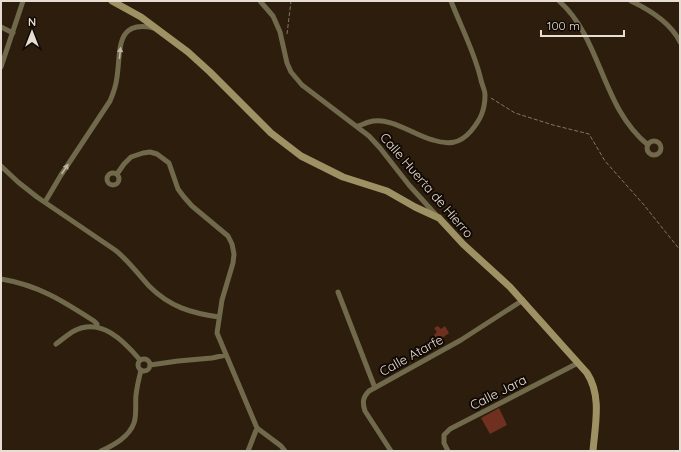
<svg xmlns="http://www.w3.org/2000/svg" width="681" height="452" font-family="Quicksand,sans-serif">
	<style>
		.building { fill: #70301f }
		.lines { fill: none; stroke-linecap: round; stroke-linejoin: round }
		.path { stroke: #837668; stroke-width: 1; stroke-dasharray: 4 2; stroke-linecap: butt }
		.street { stroke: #70694c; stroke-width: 5 }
		.secondary { stroke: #9e9264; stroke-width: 7 }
		.oneway { fill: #beb4a4 }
		.labels { text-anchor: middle; stroke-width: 4; stroke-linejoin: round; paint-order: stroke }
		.street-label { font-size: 13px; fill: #e8ddd3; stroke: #100904 }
	</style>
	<rect width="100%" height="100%" fill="#2d1d0d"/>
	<path class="building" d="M438,326L441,329L445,326L449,333L438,341L434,335L437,332L434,328Z
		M499,408L507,425L490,434L481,418Z"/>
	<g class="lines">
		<path class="path" d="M287,34L291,1
			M491,98L515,113L553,125L589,134L605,161L644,205L680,250"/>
		<path class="street" d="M260,1L273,16L280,32L287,63L291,72L302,85L369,136L380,148L409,185L437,216
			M559,1C602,39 601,107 648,145
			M631,1C650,10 671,23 680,42
			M1,27L13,33
			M1,67L23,1
			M358,126C362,125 365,123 369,122C391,116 413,135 433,140C448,145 460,144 471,131C480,120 485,111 485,95C485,90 482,85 481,80C475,53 461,27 451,1
			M647 148a7 7 0 1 1 14 0a7 7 0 1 1-14 0Z
			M1,166L18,182L37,197L115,250C128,260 138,274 149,286C170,307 191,313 219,317
			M107 179a6 6 0 1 1 12 0a6 6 0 1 1-12 0Z
			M117,174L124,164L131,157L143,153L150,152L157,154L169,163L178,189L184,197L192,206L228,236L232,244L234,254L233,263L222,300L217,333L257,428L281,446L285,451
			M45,202L61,175L110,101C113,94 116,86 117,77C121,51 115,19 154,28
			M1,279C38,285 63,301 94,321L97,324V326
			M338,292L375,388
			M56,344C62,340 68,334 74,331C101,317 124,341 140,360
			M138 365a6 6 0 1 1 12 0a6 6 0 1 1-12 0Z
			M150,365L178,361L212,358L226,355
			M101,451C114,445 129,437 134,423C137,414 135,404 136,395C137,386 139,378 141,370
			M248,451L257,428
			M391,451L365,411C362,402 363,397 369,391L461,340L523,300
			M448,451L444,443V435L450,429L578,363"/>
		<path class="secondary" d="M112,1L141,17L188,52L210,72L271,133L301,156L343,177L387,191L415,207L439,218L463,244L510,287L587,373C602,396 595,425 593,451"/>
	</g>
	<defs><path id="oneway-solid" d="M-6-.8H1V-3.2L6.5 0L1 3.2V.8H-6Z"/></defs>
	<g class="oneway">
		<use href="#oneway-solid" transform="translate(120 53) rotate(-84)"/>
		<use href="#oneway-solid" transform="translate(65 169) rotate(-56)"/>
	</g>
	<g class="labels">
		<g class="street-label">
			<text transform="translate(427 185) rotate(49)" y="5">Calle Huerta de Hierro</text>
			<text transform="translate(411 355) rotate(-29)" y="5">Calle Atarfe</text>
			<text transform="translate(498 392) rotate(-27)" y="5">Calle Jara</text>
		</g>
	</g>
	<rect width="681" height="452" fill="none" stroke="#e8ddd3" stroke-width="4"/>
	<g transform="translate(32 32)" stroke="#100904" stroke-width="3" paint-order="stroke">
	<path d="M0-3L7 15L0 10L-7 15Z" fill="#e8ddd3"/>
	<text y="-6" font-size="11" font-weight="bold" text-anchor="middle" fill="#e8ddd3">N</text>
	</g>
	<path d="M541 30v6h83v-6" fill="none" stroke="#e8ddd3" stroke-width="2"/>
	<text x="547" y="30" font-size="12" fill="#e8ddd3" stroke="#100904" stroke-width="3" paint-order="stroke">100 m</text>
</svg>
